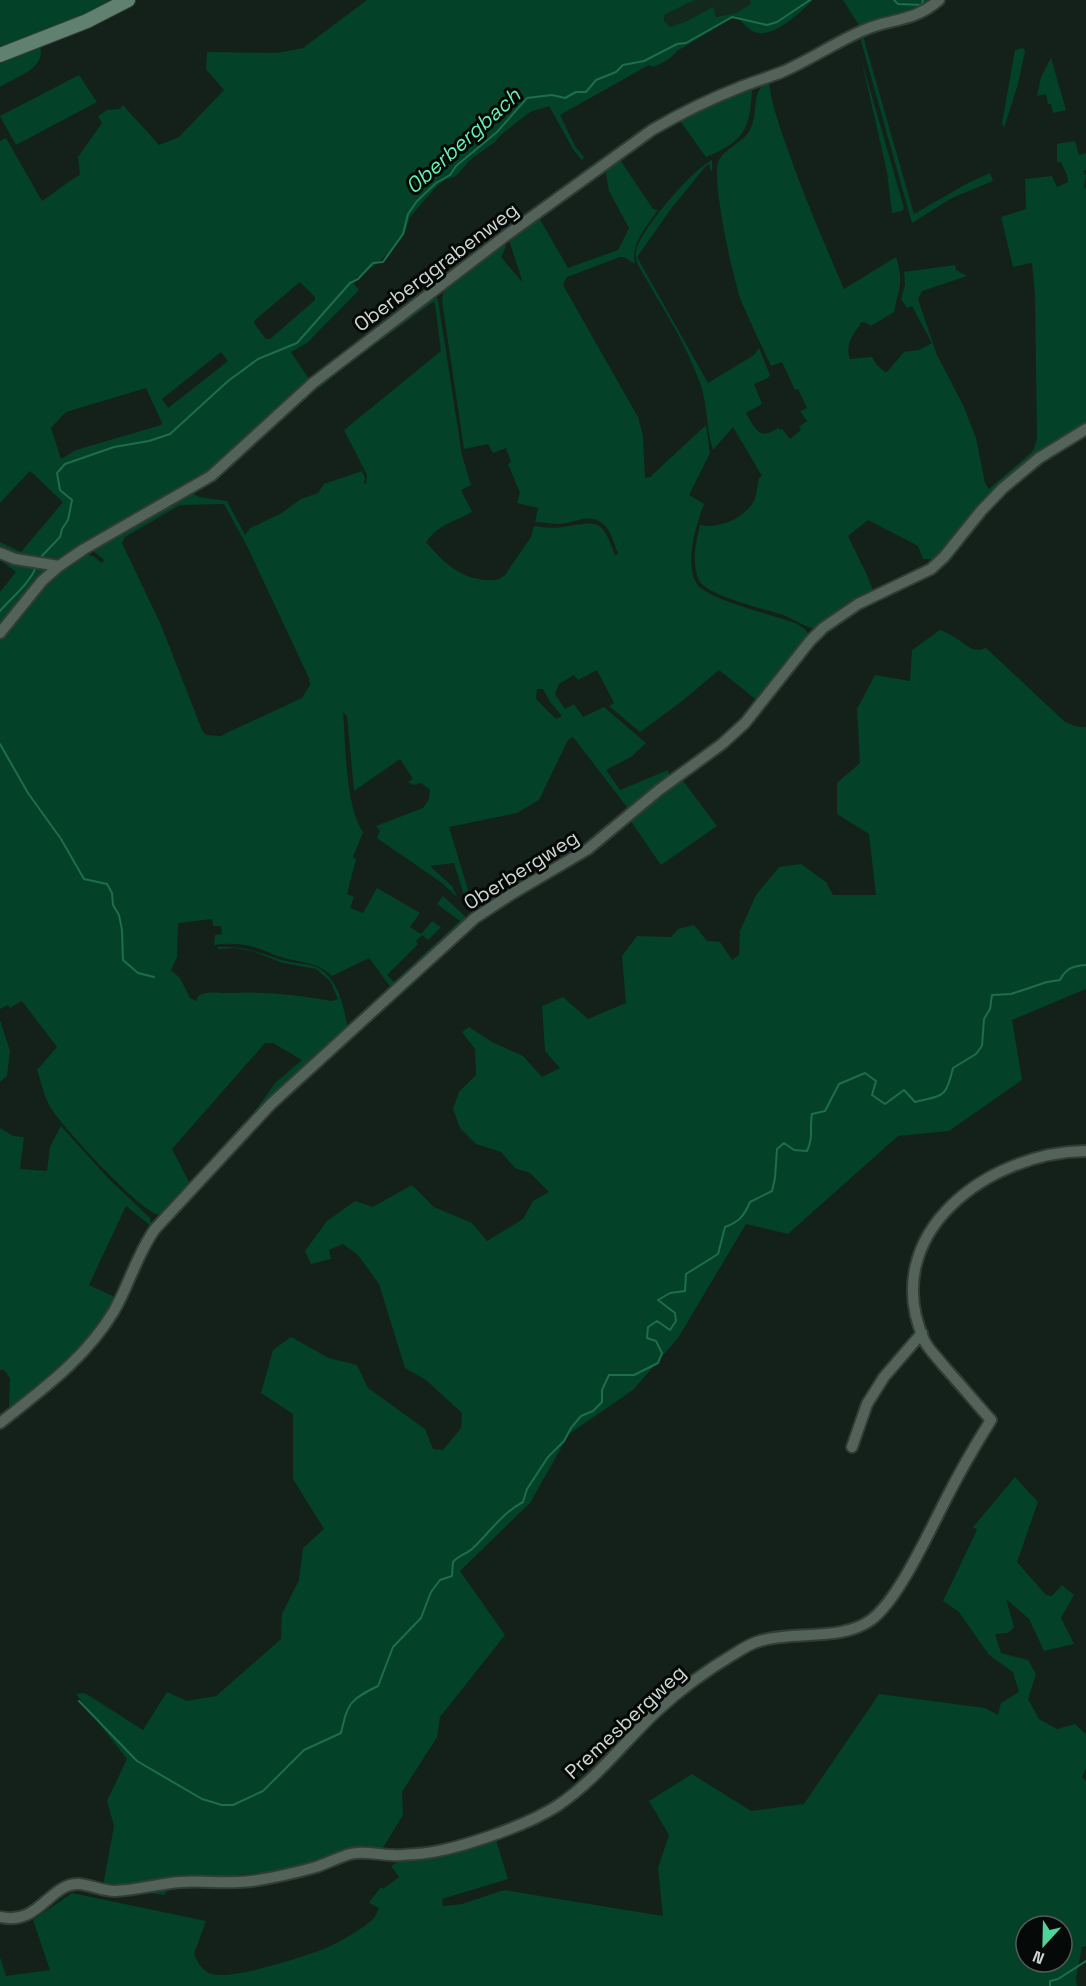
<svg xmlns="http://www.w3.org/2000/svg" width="1086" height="1986" font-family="'Space Grotesk',sans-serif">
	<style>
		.built { fill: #14291e }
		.green { fill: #034129; fill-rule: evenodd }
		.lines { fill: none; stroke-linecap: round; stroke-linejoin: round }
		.stream { stroke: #1e6e4b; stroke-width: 2 }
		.street-casing { stroke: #323c36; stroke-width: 14 }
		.secondary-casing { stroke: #323c36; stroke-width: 16 }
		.street { stroke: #53635a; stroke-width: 10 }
		.secondary { stroke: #608170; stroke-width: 14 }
		.labels { text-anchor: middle; stroke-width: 6; stroke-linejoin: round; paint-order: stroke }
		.street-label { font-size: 20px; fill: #ced7d2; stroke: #050907 }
		.water-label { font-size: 21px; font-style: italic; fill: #68eeaf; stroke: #050907 }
	</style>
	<rect width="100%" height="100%" fill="#13211a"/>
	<path class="built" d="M697,0H750L752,4L736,13L716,17L712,8L685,22L670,27L663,21V15L688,3Z"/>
	<path class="green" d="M0,0H121L0,50Z
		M367,0H697L688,3L664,15V21L670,27L685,22L713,7L716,17L736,13L751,4L750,0H813C802,11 776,36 758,33C748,31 743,22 736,16L677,51C671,59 663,63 653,67L649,65L560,115L575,146L584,157L582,160L574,151L549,106L530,112L502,134L495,142L471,159L456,176L445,180L436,187L410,217L404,235L394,247L378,263L352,281L359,290L307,343L291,352L311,382L210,474L63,558L41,559L0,551V542L21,552L63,502L30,471L0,503V141L6,138L42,201C55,193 66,182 80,175L78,157L102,123L98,116L107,110L120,109L123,105L159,145L179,137L224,90L206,69L207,52L277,53L303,48ZM300,282L315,297V300L270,339H266L254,323L255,320ZM221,352L228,361L168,408L162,399ZM146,388L162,423L161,425L76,450L61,459L51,428L66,412Z
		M843,0H935L924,10L860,27Z
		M863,36L914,214L966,184L990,173L993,181L952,198L912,223L861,41Z
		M40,47C47,69 13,78 0,87V62Z
		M1023,48L1025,52L1018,84L1004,128L1002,123L1015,50Z
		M861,58L904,208L902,211L892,213L887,172Z
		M1051,58L1066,110L1053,113L1051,104H1048L1046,94L1037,96L1041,77Z
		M79,75L97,102L16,145L0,116Z
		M769,79C770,100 778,121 785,142C802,192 823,240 844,289L896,257C904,283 899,287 894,312L871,326L864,322L860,323V325C852,335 845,346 850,359L872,357L877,365L886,373L904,352L919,350L932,343L912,306L907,308L901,299L905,285L904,272L955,265L956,270L967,276L922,291L918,299L937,355L963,405L976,438L985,483L989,489L1033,451L1037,439L1035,295L1032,263L1013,267L1001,217L1026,209L1025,179L1052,176L1057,187L1068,182L1067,175L1061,162H1057V144L1075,141L1079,155L1086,153V170L1083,171L1086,176L1084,187L1086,189V425L1037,457L939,559H923L918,546L868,520L848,536L866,573L874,593L817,629C806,628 794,619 783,615C766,609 706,596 699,580C691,563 696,542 700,525C719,529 742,519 753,503C757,496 757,486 759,478L762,476L733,427L713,450C706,429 708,407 701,386C686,342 660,304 638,265C636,260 635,256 636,251C640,230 693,169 712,160V170L711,171L709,164L705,167L671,209L637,257L708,383L754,355L759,348L770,375L768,378L754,384L762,404L746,413C755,429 759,441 778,428L780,430L782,429L790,439L801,430L799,427L807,421L800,411L807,408L798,389L795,390L782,362L771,366C761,345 751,324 742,303C734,283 710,177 719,160C726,147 744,143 751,128C759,109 750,93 769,79Z
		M749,88L752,91C750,130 743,142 706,157L678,118Z
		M619,158L653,209L658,210C648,225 630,244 635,264L624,257H620L567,277L563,285L638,417L643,436L645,478L650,477L706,425L710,453L689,495L704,504C696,525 684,564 697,584C708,600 774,615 795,623L805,629L809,635L759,702L719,670L681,702L640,732L609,706L614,703L597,670L578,680L574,675L559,684L555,694L565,709L574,704L583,717L604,707L646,743L631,757L606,770L620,790L668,770L670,776L630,811L573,737L568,740L539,800L517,813L449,827L472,903L479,912H477L467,905L454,863L430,866L452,886L457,897L442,883L377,838L380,831L376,826L423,808L429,799L430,790L421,783L414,785L408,782L413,779L400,759L354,791L347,716L343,712C346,744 345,806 363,832L353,857L356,859L347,894L354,897L350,908L363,913L377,888L420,913L410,927L421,934L432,921L441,927L428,940L422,935L416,941L418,944L387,975L394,982L460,921L437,904L443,896L465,916L466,921L392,989L369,958L332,976C319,963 305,963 288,959C277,957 267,951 257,948C243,943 228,943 214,945L215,935L222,934L221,926H213L212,919L178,923L177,957L171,970L180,978L190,998L196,1001L199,995C209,991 216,993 227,993C262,991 297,995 332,1001L338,999L330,981L316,969L283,963L252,951L234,948L218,949V947C246,946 256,952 282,960C292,963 304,963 314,966C338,975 344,1007 348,1030L239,1133L276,1082L302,1060L273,1043H265L172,1149L190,1184L160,1215C143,1215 59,1124 49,1105C44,1095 41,1082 37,1070L57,1047L22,1001L10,1008L8,1005L0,1009V637L44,583L84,553L93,556L102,563L104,560L91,549L194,491V494L199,497L227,501L245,535L250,528L280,514L301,499L318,493L324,484L362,471L365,478L364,483L366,484L367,475L344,430L441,351L435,304L433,302L347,365L319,388L317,385L435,296L438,300L462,455L471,485L461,490L472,512C454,522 439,524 426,542C443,562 459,578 486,580C494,581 499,580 505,575L531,537L534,526C543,527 553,529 562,527C599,522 601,517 615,555L618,554C612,535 606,515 582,519C574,521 566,524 558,524C551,524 543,522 535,522L538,508L517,503L520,493L508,464L511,462L506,448L493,453L488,444L464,449L442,301L444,287L505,242L506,247L501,257L523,283L508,237L538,216L568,268L618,250L629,228L609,191L605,168ZM224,504L247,546L309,678L310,685L302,698L233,730L221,736L206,735L202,730L161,625L122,543L125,537L180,505ZM537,689H543L550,702L562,716L556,719L536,699Z
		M0,556L41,568L48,574L0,630V592L16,572L0,560Z
		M940,630C945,632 950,634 954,637C967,644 971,654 986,648L1065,722L1078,727H1086V989L1012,1020L1022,1080L949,1131L898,1136L788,1234L746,1224L678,1338L633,1390L569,1434L530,1503L460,1571L505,1635L440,1717L437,1737L402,1792L403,1815L381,1851L362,1858L269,1872L178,1880L164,1895L103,1886L114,1826L107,1801L127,1759L76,1694L85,1693L143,1730L167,1692L187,1701L216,1696L281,1639L282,1614L299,1580L303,1548L324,1529L293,1479V1414L261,1393L273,1350L291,1337L329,1358L357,1365L368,1388L425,1429L433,1449L443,1450L461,1428L462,1413L426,1380L405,1368L379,1284L358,1255L343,1244L329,1250L331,1259L311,1264L305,1251L327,1221L355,1201L373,1207L412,1185L434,1207L472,1223L487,1241L523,1219L533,1201L549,1192L530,1173L515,1168L501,1152L476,1144L460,1128L453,1109L459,1092L476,1075L475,1049L462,1032L469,1027L492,1042L523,1056L542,1077L560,1068L545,1051L542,1006L563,997L588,1019L626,1003L622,956L637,936L671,937L678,929L694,925L707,941L720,942L732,960L739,955L740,931L756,895L779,867L801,864L826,882L833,895H876L869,834L837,814V783L860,763L857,709L875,675L910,681L912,650Z
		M681,778L717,826L661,865L630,820Z
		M0,1020L10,1051L7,1076L0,1082Z
		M61,1126L108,1178L150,1218L152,1227L126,1206L89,1285L117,1298L82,1349L16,1406L9,1409L10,1378L4,1370H0V1128L13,1136L24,1137L20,1169L47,1171L50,1147Z
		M1015,1477L1038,1502L1017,1562L1046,1595L1052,1596L1062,1585L1074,1595L1061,1618L1074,1644L1044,1651L1029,1619L1006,1599L1014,1627L1008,1633L995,1634L1001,1653L1028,1660L1036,1674L1028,1699L1039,1719L1057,1729L1075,1724L1086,1734V1768L1082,1777L1086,1781V1946L1082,1947L1076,1978L1077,1986H0V1957L6,1976L50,1970L33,1920L72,1893L206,1921L194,1954C198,1963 202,1971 212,1974C232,1980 299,1958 321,1950C337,1944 359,1931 372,1920C376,1917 377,1912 379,1908L369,1903L370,1901L381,1887L383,1889L399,1877L391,1866L399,1861L495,1837L508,1879L442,1899L443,1906L462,1904L504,1890L663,1916L658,1868L669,1835L649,1801L692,1774L751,1811L804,1804L879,1694L985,1708L998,1715L1001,1703L1019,1692L1013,1672L989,1655L959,1612L943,1601L977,1530L973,1527ZM1026,1926H1062V1962H1026Z"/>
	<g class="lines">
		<path class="stream" d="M894,0L898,4L922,5L923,0
			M38,560L60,537L62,529L68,520L72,500L60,490L57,473L65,464L114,447L149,441L170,434L228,381L258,359L297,343L350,283L358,279L373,263L383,262L403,234L408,214L417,201L436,183L450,175L456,166L497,132L527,98L552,95L565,98L576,92H586L596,80L616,72L623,65L644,61L677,44L686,43L732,17L767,25L777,22L810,0
			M0,611C13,596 29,585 37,565
			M0,744L28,793L61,839L84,879L107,884L112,893L113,905L119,915L122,930L123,960L138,973L154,977
			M79,1701L137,1761L202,1799L222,1805H233L263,1791L304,1750L341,1733C348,1703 349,1700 378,1686L393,1647L421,1618L431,1592L440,1580L452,1576L453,1562C459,1555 467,1554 473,1548C490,1532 502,1513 523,1502L527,1489L548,1457L564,1441L571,1428L581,1416L593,1411L602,1402V1390L609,1375H634L658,1363L662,1353L656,1341L647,1338L648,1327L657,1321L670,1330L676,1321L675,1313L658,1300L670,1293L685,1291L686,1274L718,1254L725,1227C739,1222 744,1216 750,1202L772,1191L775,1178L777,1149L784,1143L794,1150L807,1151C814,1136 809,1130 812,1114L825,1111L839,1084L865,1073L876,1081L872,1095L885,1104L904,1090L915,1102C944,1095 946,1098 953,1068L976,1054L982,1046L984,1019L990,1009L992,995L1011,994L1047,982L1060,980C1066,968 1073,966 1086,965
			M1050,1986V1981L1058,1979L1086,1961"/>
		<defs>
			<path id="street" d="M0,553L15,559L59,566
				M0,633L42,581L59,566L84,549L211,476L313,383L504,237L652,130C681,113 712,98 743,86C756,81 769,77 782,72C810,60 836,42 864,30C892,18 914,22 939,0
				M0,1423C43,1389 85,1359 114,1311C129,1285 137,1254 155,1229L271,1104L475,918L510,895L588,849L659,790L722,744L745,723L810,641L823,628L858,604L931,569L944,557L981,511L1003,488L1039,458L1086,429
				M852,1447L867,1404L884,1377L922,1333
				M0,1917C40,1926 49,1883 79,1884C91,1885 103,1891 115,1891C136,1890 158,1884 180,1882C206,1880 232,1885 258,1880C277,1877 298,1872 316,1867C328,1863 339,1857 350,1854C364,1850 377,1855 392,1855C400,1856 408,1854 416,1854C452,1852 526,1826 557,1806C596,1780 623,1743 657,1711C680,1690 707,1670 734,1654C742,1649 751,1643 760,1641C794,1630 840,1642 871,1620C898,1600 928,1534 944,1503C958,1475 974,1447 991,1420C975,1402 959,1383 943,1365C937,1357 928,1349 924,1340C877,1233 989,1152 1086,1151"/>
			<path id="secondary" d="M0,55L87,21L128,0"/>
		</defs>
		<use href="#street" class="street-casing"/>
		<use href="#secondary" class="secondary-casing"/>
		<use href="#street" class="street"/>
		<use href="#secondary" class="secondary"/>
	</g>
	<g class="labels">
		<g class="street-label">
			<text transform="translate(436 267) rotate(-37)" y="7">Oberberggrabenweg</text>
			<text transform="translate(521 870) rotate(-32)" y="7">Oberbergweg</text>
			<text transform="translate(625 1722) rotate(-43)" y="7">Premesbergweg</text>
		</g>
		<g class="water-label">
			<text transform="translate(463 141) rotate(-42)" y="7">Oberbergbach</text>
		</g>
	</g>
	<g transform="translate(1044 1944) rotate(202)"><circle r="28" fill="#050907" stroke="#555b58" stroke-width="1.5"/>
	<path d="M0-4.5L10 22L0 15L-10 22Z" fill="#50d398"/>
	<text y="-9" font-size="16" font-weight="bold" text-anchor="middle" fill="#ced7d2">N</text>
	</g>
</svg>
